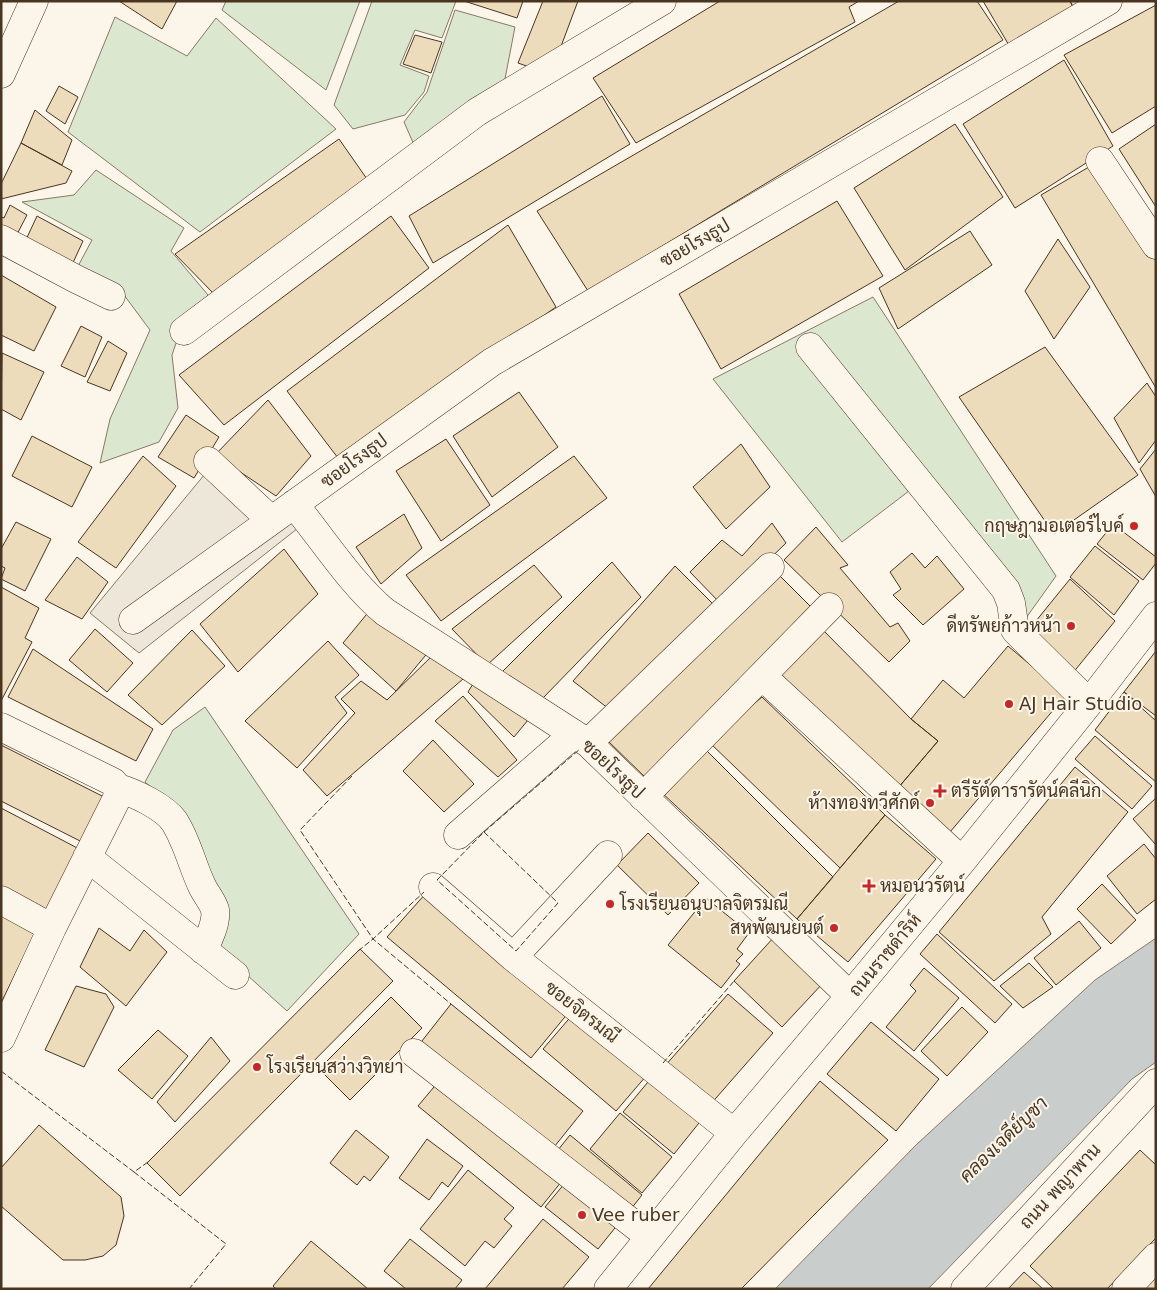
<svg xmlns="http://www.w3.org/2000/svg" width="1157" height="1290" font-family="'DejaVu Sans',Sarabun,sans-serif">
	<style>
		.green { fill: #dce7d0; stroke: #887966 }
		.parking { fill: #ede7d9; stroke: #887966 }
		.water { fill: #c9cecd; stroke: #887966 }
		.building { fill: #ecdcbc; stroke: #4a3520 }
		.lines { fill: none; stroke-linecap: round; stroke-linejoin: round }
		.minor-casing { stroke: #4a3520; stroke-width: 29 }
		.minor { stroke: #fbf6e9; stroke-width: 28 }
		.fence { stroke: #4a3520; stroke-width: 1; stroke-dasharray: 6 2.5; stroke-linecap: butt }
		.poi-dot { fill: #c62828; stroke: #fbf6e9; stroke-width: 2 }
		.labels { text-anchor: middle; stroke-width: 4; stroke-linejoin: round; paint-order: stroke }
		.street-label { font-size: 18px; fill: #4a3520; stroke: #fbf6e9 }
		.poi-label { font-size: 18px; fill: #4a3520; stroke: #fbf6e9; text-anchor: start }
		.water-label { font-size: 19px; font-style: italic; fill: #4a3520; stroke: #fbf6e9 }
	</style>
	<rect width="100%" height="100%" fill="#fbf6e9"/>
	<path class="green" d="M226,1H360L326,90L222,10Z
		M372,1H456L442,38L415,30L400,65L429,76L424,92L405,115L353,129L334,105Z
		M455,10L515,27L504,84L415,147L404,122L427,92Z
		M115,17L187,56L216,18L336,129L200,232L68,132Z
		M96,170L184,228L171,251L208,295L184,320L172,355L178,408L159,442L100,463L110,419L150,330L124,295L77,268L92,240L22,202L74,195Z
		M873,297L1056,576L1021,625L926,478L842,542L713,379Z
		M205,707L359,934L287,1011L217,948L226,910L191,823L145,782L173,730Z"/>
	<path class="parking" d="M205,474L302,525L139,653L90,613Z"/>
	<path class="water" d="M1156,938V1062L1132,1079L928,1289H775L916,1145L1095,980Z"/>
	<path class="building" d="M119,1H177L162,29Z
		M464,1H523L517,18Z
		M543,1H578L557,57L535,69L518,63Z
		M720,1H859L849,7L855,22L636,143L593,78Z
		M899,1H977L1003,40L588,291L537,211Z
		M983,1H1070L1074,9L1010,47Z
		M1070,1H1089L1074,9Z
		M1156,5V106L1112,133L1064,55Z
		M415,35L442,42L431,73L403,64Z
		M1064,60L1113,146L1015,208L963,124Z
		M59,86L78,97L65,124L46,111Z
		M602,96L630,144L433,263L409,216Z
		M35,110L72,140L62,165L21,143Z
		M955,124L1003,197L905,270L854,188Z
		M1156,124V207L1119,149Z
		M339,139L367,179L215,295L175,254Z
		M21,143L72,171L66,183L1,199V184Z
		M1094,164L1156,261V388L1041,195Z
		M837,201L883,276L721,369L679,294Z
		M10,205L27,215L14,240L1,233V217L4,218Z
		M37,216L83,241L71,267L24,244Z
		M391,216L429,268L224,425L179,375Z
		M508,225L556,307L338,458L287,391Z
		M970,231L992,265L898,329L879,288Z
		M1058,239L1090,287L1054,339L1025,291Z
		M1,275L56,307L34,351L1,335Z
		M81,326L102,337L85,377L61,366Z
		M108,341L127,353L110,391L87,382Z
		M1045,347L1138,475L1054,534L959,397Z
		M2,353L44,372L21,420L1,409Z
		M1147,383L1156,397V440L1139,463L1114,418Z
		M519,392L558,447L492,497L453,436Z
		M268,400L311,456L276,496L215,455Z
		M186,415L219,437L194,478L158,457Z
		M32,436L92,467L72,507L12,476Z
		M446,439L490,505L441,541L396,471Z
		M741,444L770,487L726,529L693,487Z
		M1156,449V497L1140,469Z
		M143,456L176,486L116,568L78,542Z
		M574,456L607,498L441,621L406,575Z
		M404,514L422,548L381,584L356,547Z
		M16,522L51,539L25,591L1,579L5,568L1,566V549Z
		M772,523L786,543L722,605L690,572L722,540L742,556Z
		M1113,524L1156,557V563L1143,580L1097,544Z
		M816,527L848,565L840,568L890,627L898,623L910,641L889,662L784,560Z
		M1095,546L1139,581L1114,615L1070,577Z
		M284,549L318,594L238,672L200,624Z
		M912,553L925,568L937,556L964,589L923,625L893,595L901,589L890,572Z
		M77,557L108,582L82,619L45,600Z
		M612,562L641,597L543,698L502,672Z
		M534,565L562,597L487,665L452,629Z
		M675,566L713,604L609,709L573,681Z
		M772,568L814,610L647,779L605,738Z
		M1070,579L1115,621L1072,674L1027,632Z
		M1,587L39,608L25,638L32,642L1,701Z
		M371,609L430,650L396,691L343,643Z
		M95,629L133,663L107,692L69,660Z
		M192,630L225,666L162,725L128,695Z
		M823,630L911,719L938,741L898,788L774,675Z
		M328,641L359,675L335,697L347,713L297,768L245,721Z
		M1008,646L1066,695L950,832L898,788L938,741L911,719L943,680L964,698Z
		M33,649L153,729L136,761L8,697Z
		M1156,651V716L1124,692Z
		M434,654L463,679L327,796L303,770L355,713L341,699L361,681L387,700Z
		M476,679L533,714L514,737L468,692Z
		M1124,692L1156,721V782L1095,730Z
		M463,696L517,760L498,777L435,721Z
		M762,697L885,815L840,868L709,742Z
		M1095,736L1152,786L1132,809L1075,759Z
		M433,740L474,784L444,812L403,771Z
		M1,745L110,800L88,845L1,801Z
		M704,748L833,877L797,919L660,791Z
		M1075,767L1128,812L1042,917L1051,934L994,981L939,932Z
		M1156,798V845L1133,819Z
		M1,808L83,851L52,913L1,887Z
		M885,815L936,859L848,962L797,919Z
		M648,833L699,883L668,915L617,865Z
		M1144,844L1156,859V899L1137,914L1107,876Z
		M1102,884L1136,920L1111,944L1077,909Z
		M427,892L569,1012L531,1058L387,937Z
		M706,898L749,933L737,949L743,954L736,961L740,964L721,988L668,945Z
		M1,908L38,927L1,1003Z
		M1079,921L1101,948L1056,985L1034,958Z
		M99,928L130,951L144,930L167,952L126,1006L80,967Z
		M937,934L1012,1004L995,1023L920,954Z
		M775,936L824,982L782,1027L734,981Z
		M360,949L393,981L180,1196L147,1163Z
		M1029,963L1053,987L1023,1008L1000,986Z
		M924,968L959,998L914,1051L886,1027L916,991L910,985Z
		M76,986L106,994L114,1007L84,1067L45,1050Z
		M728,994L773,1033L709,1106L664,1067Z
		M391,997L422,1028L350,1100L319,1069Z
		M451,1004L583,1111L550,1152L418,1046Z
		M962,1007L988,1032L947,1076L921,1051Z
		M574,1013L647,1075L616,1111L543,1049Z
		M871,1022L939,1079L896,1131L827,1074Z
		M158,1030L188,1056L152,1099L118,1070Z
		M211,1037L230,1061L175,1122L157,1102Z
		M653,1076L703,1118L674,1154L623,1112Z
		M439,1081L562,1181L541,1207L418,1106Z
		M820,1081L888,1140L741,1289H648Z
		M620,1113L672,1157L642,1193L590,1149Z
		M39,1125L121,1197L124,1216L116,1245L103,1256L85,1260H63L1,1206V1168Z
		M356,1130L389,1157L370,1181L364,1176L357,1185L330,1163Z
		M570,1135L642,1195L627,1214L554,1155Z
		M427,1139L463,1166L448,1187L442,1182L429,1200L399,1178Z
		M1140,1150L1156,1165V1238L1107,1289H1054L1030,1266Z
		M468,1170L514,1208L504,1219L512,1226L494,1248L485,1241L465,1266L420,1229Z
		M565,1183L619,1223L598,1249L545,1207Z
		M543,1219L589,1257L562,1289H485Z
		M410,1239L462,1280L455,1289H406L384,1271Z
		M311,1241L368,1289H276L273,1286Z
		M1024,1272L1043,1289H1008Z
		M1156,1276V1289H1143Z"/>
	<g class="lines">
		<defs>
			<path id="minor" d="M1,74L34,1
				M1100,161L1156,245
				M1,239L76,279L111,296
				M184,331L477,112L662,1
				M810,347L1006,590L1011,603L1015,630L1089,703
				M208,461L271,520
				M294,504C322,538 352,585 385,612L588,743L850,996
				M133,620L492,362L1108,1
				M762,676L962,861
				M1,727L113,782L118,788
				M588,743L770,567
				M118,788C135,793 164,807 174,821C187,841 192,865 202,886C205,893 213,902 215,910C217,921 209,940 203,950
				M643,797L829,607
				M458,835L574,734
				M87,857L235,975
				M433,887L513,957L734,1133
				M1,900L52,928
				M513,957L608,855
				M1,1038L52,928L117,798L118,788
				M414,1053L650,1237
				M608,1289L734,1133L850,996L962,861L1089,703L1156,616
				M965,1289L1156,1083
				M1126,1289L1156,1257"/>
		</defs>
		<use href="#minor" class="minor-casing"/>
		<use href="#minor" class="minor"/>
		<path class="fence" d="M352,776L300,830L373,939L424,892
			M484,832L580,749
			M484,832L558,903L516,951L437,880Z
			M358,951L373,939L451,1004
			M663,1063L735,980
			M1,1071L134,1172
			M148,1162L134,1172L226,1244L189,1289"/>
	</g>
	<g class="poi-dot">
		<circle cx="1134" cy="526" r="5"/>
		<circle cx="1071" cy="626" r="5"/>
		<circle cx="1009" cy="704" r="5"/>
		<path d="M937.5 783.5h5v5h5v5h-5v5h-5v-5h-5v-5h5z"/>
		<circle cx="930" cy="803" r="5"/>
		<path d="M866.5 878.5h5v5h5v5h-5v5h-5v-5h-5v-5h5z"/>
		<circle cx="610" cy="904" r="5"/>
		<circle cx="834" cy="928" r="5"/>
		<circle cx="257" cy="1067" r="5"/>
		<circle cx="582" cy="1215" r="5"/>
	</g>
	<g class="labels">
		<g class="street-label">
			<text transform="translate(695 243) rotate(-30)" y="6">ซอยโรงธูป</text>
			<text transform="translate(354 461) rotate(-36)" y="6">ซอยโรงธูป</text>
			<text transform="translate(613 769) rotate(43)" y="6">ซอยโรงธูป</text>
			<text transform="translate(885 955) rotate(-50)" y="6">ถนนราชดำริห์</text>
			<text transform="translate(582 1012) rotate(38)" y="6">ซอยจิตรมณี</text>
			<text transform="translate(1060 1186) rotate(-47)" y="6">ถนน พญาพาน</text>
		</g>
		<g class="poi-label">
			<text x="1124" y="532" text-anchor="end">กฤษฎามอเตอร์ไบค์</text>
			<text x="1061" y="632" text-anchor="end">ดีทรัพยก้าวหน้า</text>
			<text x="1019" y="710">AJ Hair Studio</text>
			<text x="951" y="797">ตรีรัต์ดารารัตน์คลีนิก</text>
			<text x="920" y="809" text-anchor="end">ห้างทองทวีศักด์</text>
			<text x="880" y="892">หมอนวรัตน์</text>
			<text x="620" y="910">โรงเรียนอนุบาลจิตรมณี</text>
			<text x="824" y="934" text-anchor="end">สหพัฒนยนต์</text>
			<text x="267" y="1073">โรงเรียนสว่างวิทยา</text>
			<text x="592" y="1221">Vee ruber</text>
		</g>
		<g class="water-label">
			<text transform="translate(1003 1139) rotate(-44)" y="7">คลองเจดีย์บูชา</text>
		</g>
	</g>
	<rect width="1157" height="1290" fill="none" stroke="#4a3520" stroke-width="5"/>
</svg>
